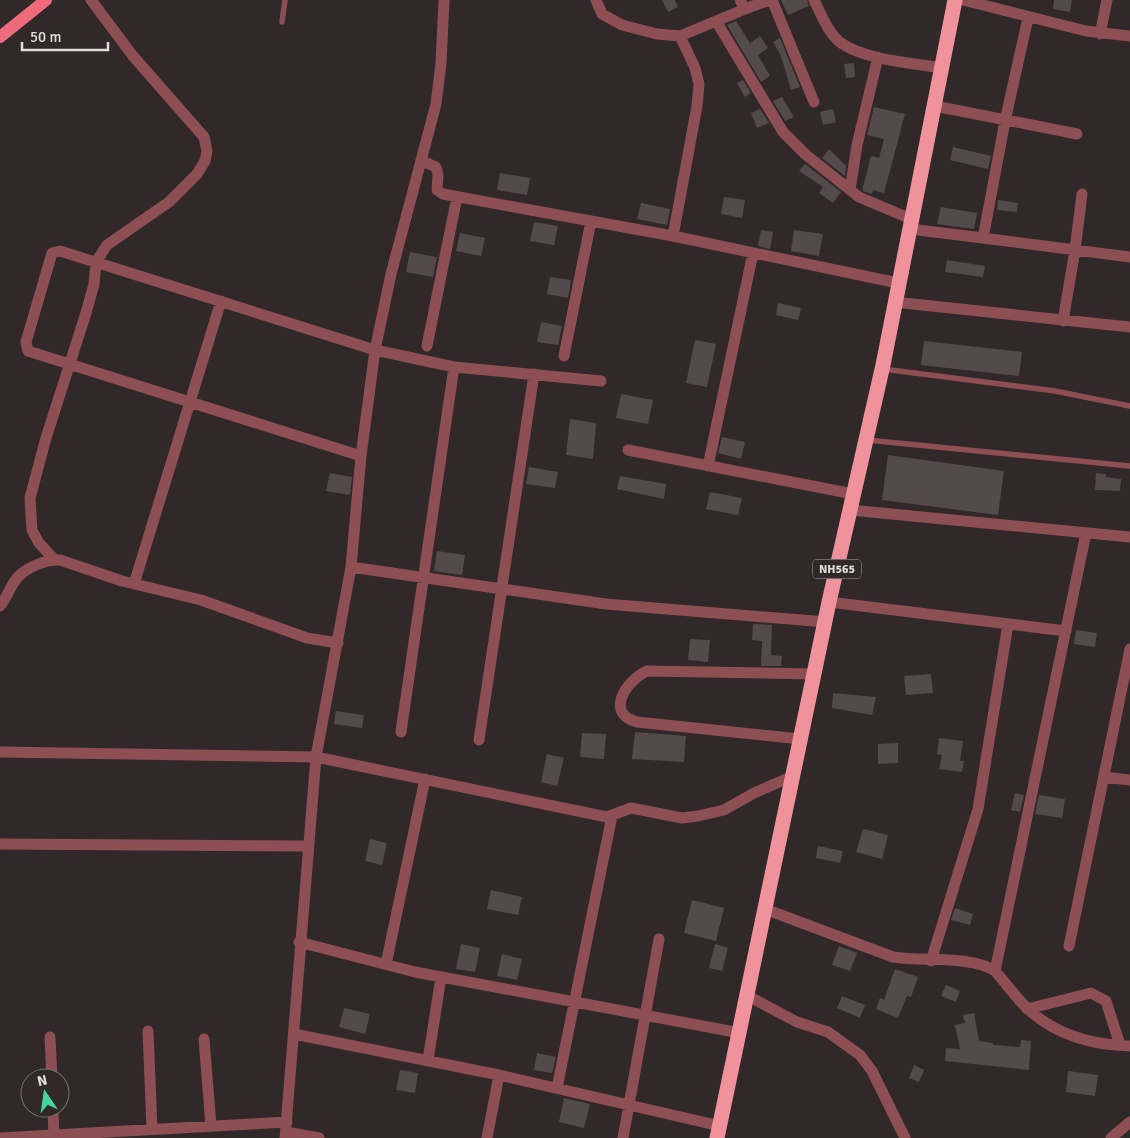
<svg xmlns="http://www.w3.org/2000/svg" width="1130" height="1138" font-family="Signika,sans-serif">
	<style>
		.building { fill: #534b4b }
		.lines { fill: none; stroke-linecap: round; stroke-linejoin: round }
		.lane { stroke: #8d4e54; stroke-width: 5.5 }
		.street { stroke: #8d4e54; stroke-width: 11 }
		.primary { stroke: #ed6b7d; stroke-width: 12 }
		.highway { stroke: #f0929b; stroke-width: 15 }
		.labels { text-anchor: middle; stroke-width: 4.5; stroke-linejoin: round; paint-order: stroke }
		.shield { fill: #302829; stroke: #ada7a7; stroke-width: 1 }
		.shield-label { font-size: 12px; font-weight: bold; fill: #e2dddd }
	</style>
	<rect width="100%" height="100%" fill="#302829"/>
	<path class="building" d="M662,0H675L678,7L668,12Z
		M781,0H807L809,6L788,15Z
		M1054,0H1072L1070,12L1053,9Z
		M736,21L750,43L760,36L768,48L758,55L770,76L761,82L727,25Z
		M780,38L800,87L791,90L781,56L773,42Z
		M854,63L855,77L846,78L844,64Z
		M743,80L751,93L745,97L737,83Z
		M782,97L794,117L785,121L773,101Z
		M874,107L905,114L884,193L873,190L872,194L863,191V187L871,156L879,158L884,139L867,135Z
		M760,109L769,123L757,128L751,113Z
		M833,109L836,122L823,125L820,112Z
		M953,147L991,156L988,169L950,160Z
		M829,149L846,166L845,176L822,158Z
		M805,164L841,192L833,203L819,193L823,187L799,171Z
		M500,173L530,178L527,195L497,190Z
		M724,197L745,200L742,218L721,214Z
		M998,200L1018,203L1017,212L997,210Z
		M641,203L670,209L667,225L637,219Z
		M941,207L977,213L974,229L937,224Z
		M534,222L558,226L554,245L530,241Z
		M761,230L773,232L770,249L758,246Z
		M794,230L823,234L819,256L791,251Z
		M460,233L485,238L481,256L456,251Z
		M410,252L437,257L433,277L406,272Z
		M947,260L985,266L983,277L945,272Z
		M550,277L571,280L568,298L547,294Z
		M778,303L801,308L798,320L776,315Z
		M541,322L562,326L558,345L537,342Z
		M695,340L716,344L707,387L686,383Z
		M924,341L1022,352L1019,376L921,365Z
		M621,394L653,400L648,424L616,418Z
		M570,419L596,423L593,459L566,455Z
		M722,437L745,442L741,459L718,453Z
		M888,455L1004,471L998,515L882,500Z
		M529,467L558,472L555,488L526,484Z
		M330,473L352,477L350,495L326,491Z
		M1096,473L1106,474V477L1121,479L1120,491L1095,490Z
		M620,476L666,484L664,499L617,489Z
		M710,492L742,498L738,515L706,509Z
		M437,551L465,555L462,575L434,571Z
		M753,624L772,625L771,655L782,656L781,666H761L762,641L752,640Z
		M1076,630L1097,633L1095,647L1074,644Z
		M690,639L710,640L708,662L688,660Z
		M931,674L933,693L906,695L904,676Z
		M833,693L876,697L872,715L832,708Z
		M336,711L364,715L362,728L334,724Z
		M635,732L686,736L684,762L632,759Z
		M582,733L606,734L604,759L580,757Z
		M939,738L963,741L960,761H964L962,772L939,769L942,755L937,754Z
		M898,743V763L878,764V744Z
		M547,754L564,758L557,786L541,782Z
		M1015,793L1024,795L1020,812L1011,810Z
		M1039,795L1065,799L1062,818L1035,814Z
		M863,829L888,835L882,859L856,852Z
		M370,839L387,843L382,865L365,861Z
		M818,846L843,851L840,863L816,858Z
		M491,890L522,897L518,915L487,909Z
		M692,900L724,908L716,941L684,933Z
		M955,908L973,914L970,925L951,920Z
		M461,944L480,948L475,972L456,969Z
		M715,944L728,948L722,971L709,968Z
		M839,946L857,953L850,971L832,965Z
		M502,954L522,959L517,980L497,976Z
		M895,969L918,977L911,997L907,996L898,1018L876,1009L880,998L884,1000Z
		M946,985L960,991L956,1002L941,996Z
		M842,996L865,1005L860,1018L837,1008Z
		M344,1008L370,1014L365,1034L339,1027Z
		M974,1013L979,1041L993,1043V1045L1020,1047L1021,1040L1031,1041L1029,1070L945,1061L946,1048L960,1049L955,1025L965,1023L963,1015Z
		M537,1053L556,1057L552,1073L534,1070Z
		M914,1065L924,1070L919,1082L909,1078Z
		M400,1070L418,1073L415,1093L396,1090Z
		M1068,1071L1098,1075L1095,1096L1066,1092Z
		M564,1098L590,1104L584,1128L559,1122Z"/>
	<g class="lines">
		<path class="lane" d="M282,22L285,0
			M883,369L1055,391L1130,406
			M867,440L1130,466"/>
		<path class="street" d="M596,0L602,14L622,25L657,34L680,36L745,9
			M740,0L745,9L769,0
			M772,0L814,102
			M814,0C821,14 828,33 841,43C865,60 913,63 942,68
			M963,0L1086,31L1130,36
			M716,21L783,132L805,154L859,197L911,219
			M1100,34L1107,0
			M935,106L1077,134
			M422,161L436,167L438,175L437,190L443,194L673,236L898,283
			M850,190L857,145L878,57
			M910,229L983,238L1005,121L1028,18
			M673,236L697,106L699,84L695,68L680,36
			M983,238L1130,257
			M894,302L1130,327
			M1063,321L1075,250L1082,194
			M427,346L457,197
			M564,356L591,221
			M628,450L853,494
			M361,456L28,351L26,342L52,253L60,251L375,350L454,367L601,381
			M708,466L753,253
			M850,510L1130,537
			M55,560L39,543L32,530L30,498L46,438L86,313L94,284L96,262L107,245L169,202L197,174L205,161L207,151L204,137L133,56L91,0
			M351,567L606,604L826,622
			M134,584L221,301
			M829,602L1066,631
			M0,606C6,599 9,590 14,582C22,569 45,559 60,560L122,581L201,600L307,638L338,643
			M401,732L454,367
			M801,739L637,722C605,714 625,681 647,671L814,674
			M479,740L534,374
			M0,752L316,757L607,817L631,808L682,818L698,816L724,810L754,793L793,776
			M1104,777L1130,780
			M0,844L308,846
			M765,909L893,957C923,962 971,955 995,971C1006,983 1016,998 1028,1009C1057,1036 1092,1045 1130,1046
			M299,942L415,972L740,1033
			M1069,946L1130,649
			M931,961L978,809L1008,624
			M386,964L425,779
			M995,971L1086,533
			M748,996L797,1022L828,1032L860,1055L872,1071L905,1138
			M1027,1009L1091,993L1106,1001L1120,1045
			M148,1031L152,1129
			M294,1034L499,1075L720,1126
			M50,1037L52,1078
			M204,1039L211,1126
			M428,1060L441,977
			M557,1088L612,816
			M53,1108L54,1138
			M286,1132L319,1138
			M0,1138L287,1122
			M285,1138L316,757L351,567L361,456L375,350L391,274L436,104L441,63L444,0
			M487,1138L499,1075
			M623,1138L659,939
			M1111,1138L1130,1122"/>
		<path class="primary" d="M0,37L46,0"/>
		<path class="highway" d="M717,1138L829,602L883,365L955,0"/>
	</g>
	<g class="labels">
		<rect class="shield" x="813" y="559.5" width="48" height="19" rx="4"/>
		<g class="shield-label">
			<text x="837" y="573">NH565</text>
		</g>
	</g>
	<g transform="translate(45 1093) rotate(347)"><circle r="24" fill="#302829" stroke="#777071"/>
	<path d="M0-4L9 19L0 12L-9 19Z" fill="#46d49e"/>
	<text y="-8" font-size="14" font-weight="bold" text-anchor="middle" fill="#e2dddd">N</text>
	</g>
	<path d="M22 42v8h86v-8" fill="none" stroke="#e2dddd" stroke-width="2.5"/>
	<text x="30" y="42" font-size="15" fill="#e2dddd" stroke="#302829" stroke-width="4" paint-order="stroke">50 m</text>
</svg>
